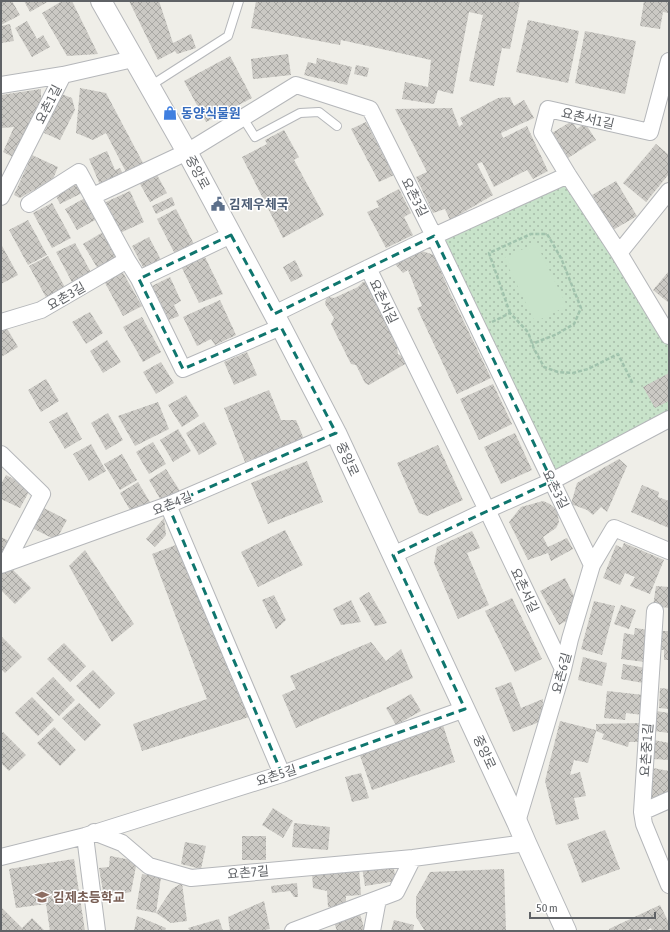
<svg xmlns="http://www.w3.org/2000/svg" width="670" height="932" font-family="'Asap Condensed','Noto Sans KR',sans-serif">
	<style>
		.park { fill: url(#park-dots) }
		.pitch { fill: #c8e3ca }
		.building { fill: url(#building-cross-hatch) }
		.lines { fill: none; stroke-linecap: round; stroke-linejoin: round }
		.service-casing { stroke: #b5b7ba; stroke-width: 10 }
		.minor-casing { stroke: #b5b7ba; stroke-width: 18 }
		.tertiary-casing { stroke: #b5b7ba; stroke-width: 22 }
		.path { stroke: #a1c3ad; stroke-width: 2.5; stroke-dasharray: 4 2; stroke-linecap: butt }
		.service { stroke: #fff; stroke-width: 8 }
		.minor { stroke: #fff; stroke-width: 16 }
		.tertiary { stroke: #fff; stroke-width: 20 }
		.marked { fill: none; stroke: #0f766e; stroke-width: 3; stroke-dasharray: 8 5; stroke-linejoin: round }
		.labels { text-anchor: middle; stroke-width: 3; stroke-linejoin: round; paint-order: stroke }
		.street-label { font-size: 13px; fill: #5f6266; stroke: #fff }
		.shop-label { font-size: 13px; font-weight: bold; fill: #366cbe; stroke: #fff; text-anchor: start }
		.service-label { font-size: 13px; font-weight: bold; fill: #4e5e75; stroke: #fff; text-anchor: start }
		.education-label { font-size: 13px; font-weight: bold; fill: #785e54; stroke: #fff; text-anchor: start }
	</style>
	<defs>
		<pattern id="park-dots" width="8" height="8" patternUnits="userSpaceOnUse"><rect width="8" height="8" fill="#c8e3ca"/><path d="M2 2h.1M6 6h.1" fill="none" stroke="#a6bba8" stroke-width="1.8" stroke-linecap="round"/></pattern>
		<pattern id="building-cross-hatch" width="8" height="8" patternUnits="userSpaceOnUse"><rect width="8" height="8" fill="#cbc9c4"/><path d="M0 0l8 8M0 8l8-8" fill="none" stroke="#a8a7a3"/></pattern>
	</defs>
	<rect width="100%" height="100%" fill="#efeee8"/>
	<path class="park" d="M567,182L669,346V412L553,473L441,240Z"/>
	<path class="pitch" d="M536,243L567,306L535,322L504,258Z"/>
	<path class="building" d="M1,1H12L20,15L1,25Z
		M24,1H49L30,12Z
		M62,1H72L98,54L67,56L42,13Z
		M129,1H159L173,43L191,34L196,48L177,54L175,51L158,60Z
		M256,1H520L510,49L502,48L494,86L469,81L483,15L469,12L453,94L438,90L434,104L402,99L405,82L428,87L431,60L341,40L340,45L251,28Z
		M644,1H669V13L663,12L660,29L640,26Z
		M528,20L579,31L568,83L516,72Z
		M27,21L37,39L43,35L50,47L32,57L15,28Z
		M10,24L14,41L1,43V26Z
		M585,31L636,41L625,94L575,83Z
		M288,54L291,75L253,79L251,59Z
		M230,56L252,98L206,122L184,81Z
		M317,58L352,67L347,85L304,75L308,62L316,64Z
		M356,65L369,68L367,77L354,74Z
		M80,88L106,93L143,163L126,172L106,133L93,140L76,133Z
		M41,89V108L36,109L30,126L15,158L3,152L14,127L1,128V95Z
		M61,94L72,98L75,110L60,140L44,133Z
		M510,97L514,106L524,100L534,118L501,133L503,138L527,126L548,171L533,179L527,170L494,187L482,162L477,164L493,195L450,220L445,209L433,213L416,177L427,172L395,109L452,108L459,127L463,124L460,118L498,98Z
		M572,121L577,129L585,123L596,140L568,158L552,133Z
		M366,122L394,175L379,182L351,129Z
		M284,130L299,157L294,160L324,215L283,238L242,157L267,144L265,140Z
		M656,144L669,155V174L646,202L623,183Z
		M107,151L115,170L120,168L124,176L101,187L89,159Z
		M32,155L58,167L53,179L20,198L14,195Z
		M156,173L167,193L150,202L139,182Z
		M78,181L84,192L60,204L55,194Z
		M616,181L637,216L613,230L592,195Z
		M399,189L411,213L404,217L413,235L386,248L367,212L379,207L376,201Z
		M130,191L144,222L120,233L106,202Z
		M172,197L175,205L156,214L152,206Z
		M85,198L97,219L77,230L65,209Z
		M52,203L71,238L52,248L33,213Z
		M176,209L195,246L176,256L157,219Z
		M28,220L47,255L28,265L9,230Z
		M103,232L117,258L98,269L83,244Z
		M149,237L161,260L144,269L132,246Z
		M75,243L94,278L75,288L56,252Z
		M1,244L18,275L1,284Z
		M419,250L434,255L450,293L491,378L457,394L417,308L422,306L408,270L403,273L394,263Z
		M204,255L223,294L199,303L181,266Z
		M48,256L67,291L48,301L29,266Z
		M295,260L303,276L291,282L283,267Z
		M122,271L142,306L123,316L104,281Z
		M669,271V303L653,290Z
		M170,277L181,301L174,305L179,316L169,320L152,286Z
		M363,282H369L372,287L370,292L396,341L398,354L403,357L405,364L369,385L365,383L356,365L351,364L331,324L334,318L325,304L326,299L329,297L334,298L358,287Z
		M220,300L236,335L215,345L211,339L197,346L183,317Z
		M90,312L103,333L86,344L72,322Z
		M142,317L161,352L143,362L123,327Z
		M5,325L18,347L1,357V328Z
		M107,340L121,362L103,373L90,351Z
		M247,352L257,375L234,385L224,362Z
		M161,362L174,383L156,394L143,372Z
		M669,373V401L655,408L643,387Z
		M46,379L59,401L41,412L28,390Z
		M493,384L512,424L479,440L460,399Z
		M269,390L281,420H296L304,439L245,462L224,408Z
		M186,395L199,416L182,427L168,405Z
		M158,402L169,429L135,446L118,416Z
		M67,412L82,439L65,449L49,422Z
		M108,413L123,440L106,450L91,423Z
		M204,422L217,444L199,455L186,433Z
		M178,429L191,451L173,462L160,440Z
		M515,433L532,470L501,484L484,447Z
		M153,442L166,464L149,474L136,452Z
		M91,444L106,471L89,481L73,454Z
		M438,445L463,500L427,516L419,513L397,463Z
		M122,454L137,480L120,490L104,464Z
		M619,459L627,466L607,512L601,507L593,515L587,510L571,504L577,483Z
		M307,461L323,502L268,524L251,483Z
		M166,469L180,491L162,502L149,480Z
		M6,475L31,488L20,508L1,499V484Z
		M138,482L151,504L133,515L120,493Z
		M642,485L659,492L658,497L669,501V528L631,512Z
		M543,501L550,504L557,510L559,522L556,528L543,537L548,547L567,538L573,549L551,561L548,553L528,560L509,522L521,507Z
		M42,507L67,520L56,540L32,528Z
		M164,518L166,535L155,547L146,539Z
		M285,530L303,565L258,587L241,552Z
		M472,531L480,548L467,553L489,605L458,619L434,563L437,547Z
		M1,537L9,541L1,557Z
		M181,543L236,688L249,717L142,751L133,724L207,699L152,554Z
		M624,543L664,560L650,594L630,586L635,577L625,573L620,585L603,578L616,545L622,548Z
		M85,550L134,624L112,642L69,566Z
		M8,565L31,588L15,604L1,590V572Z
		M565,578L575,598L568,620L559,625L540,591Z
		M656,586L669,587V608L653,606Z
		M369,592L387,623L375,626L359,598Z
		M274,595L286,620L276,629L262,600Z
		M512,598L542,659L515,672L485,611Z
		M351,600L361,622L341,625L333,609Z
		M594,601L615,606L602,655L581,649Z
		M621,605L636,610L629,629L614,624Z
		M635,628L649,630L645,662L621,659L624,633L634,635Z
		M659,631H669V660H664V650H658Z
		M1,636L22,657L5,673L1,669Z
		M371,642L386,661L401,649L413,678L296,728L282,695L296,689L290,676Z
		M64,643L86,666L70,682L47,659Z
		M583,657L607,663L602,686L578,680Z
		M623,664L646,668L643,683L621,679Z
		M93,670L115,693L99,709L76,686Z
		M53,677L75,700L59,716L36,693Z
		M511,682L521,708L543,699L542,721L513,732L495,688Z
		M660,688L669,689V709L659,708Z
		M607,691L644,695L643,715L626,713L625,720L604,718Z
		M411,694L421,711L396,725L386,708Z
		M32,697L54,720L38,736L15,713Z
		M79,703L101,725L85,741L62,718Z
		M656,711L669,713V733L654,731Z
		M560,721L596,730V724L644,723V742H629L628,747L602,739L604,734L596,731L588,763L574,760L570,775L580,772L586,796L574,798L579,819L556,825L545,781Z
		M442,722L455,762L372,790L358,750Z
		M54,727L76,750L60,766L37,743Z
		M3,732L26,755L9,771L1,763V734Z
		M654,740L669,743V760L653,759Z
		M653,768L669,771V796L659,799L649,798Z
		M361,773L369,798L352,802L345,777Z
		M273,808L293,821L283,838L262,825Z
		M294,823L330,827L328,850L292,847Z
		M605,830L620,869L582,883L567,844Z
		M242,836H266V860H242Z
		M185,842L206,846L201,869L181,864Z
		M110,856L137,861L131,892L104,897L99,868L109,867Z
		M74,859L85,931H50L46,904L16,908L9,869Z
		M393,863L396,881L365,886L362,867Z
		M359,869L361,895L346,896V906L328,907L327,891L313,888L312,872Z
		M504,869L506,931H425L416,917V897L430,872Z
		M142,874L161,877L156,913L172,889L182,883L187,921L171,923L156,913L136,909Z
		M297,883L298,897H294L290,891L272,893L271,886Z
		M264,901L270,929L259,931H230L228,917Z
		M660,905L669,923V931H652L651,928L645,931H610L609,929Z
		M1,907L22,928L32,918L45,931H1Z
		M360,914L365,931H337L334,922Z
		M137,916L166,928L165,931H134Z
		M219,919L223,931H190L188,928Z
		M394,920L414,925L413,931H391Z"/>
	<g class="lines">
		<defs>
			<path id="service" d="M150,86L228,36L239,1
				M243,118L255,137L300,113L319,112L337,126"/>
			<path id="minor" d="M669,61L650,132L548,109L542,132L568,175L619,253L669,336
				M1,85L63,75L133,59
				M93,196L187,152L296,85L370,109L434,236L592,565
				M1,197L63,75
				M29,204L79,172L127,260L139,279L183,369L281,327
				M619,253L669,191
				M368,268L487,510L563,669
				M139,279L231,235
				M274,314L434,236L568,175
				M1,322L41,310L127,260
				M1,454L42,494L6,563
				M168,505L282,774
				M393,555L487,510L552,481L669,419
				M1,565L168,505L336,433
				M655,611L642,812L644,824L669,885
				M642,812L669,800
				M517,822L563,669L570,639L592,565L614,528L669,551
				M94,832L122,843L149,866L191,878L413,858L526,843
				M85,836L97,931
				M1,857L85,836L282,774L465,709
				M293,931L396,892L413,858
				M372,931L378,899"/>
			<path id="tertiary" d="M101,1L187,152L281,327L336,433L517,822L526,843L566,931"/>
		</defs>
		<use href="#service" class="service-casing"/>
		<use href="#minor" class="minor-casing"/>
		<use href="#tertiary" class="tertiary-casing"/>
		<path class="path" d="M510,313L489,253L531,234H547L561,258L581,308L574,324L557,334L532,344
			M492,322L510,313L528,332L534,349L544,367L558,372L573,373L588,369L618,354L633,384"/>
		<use href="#service" class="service"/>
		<use href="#minor" class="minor"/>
		<use href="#tertiary" class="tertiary"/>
	</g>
	<path class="marked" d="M231,235L274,314L434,236L552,481L393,555L465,709L282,774L168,505L336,433L281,327L183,369L139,279Z"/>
	<defs>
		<symbol id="shop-bare" viewBox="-9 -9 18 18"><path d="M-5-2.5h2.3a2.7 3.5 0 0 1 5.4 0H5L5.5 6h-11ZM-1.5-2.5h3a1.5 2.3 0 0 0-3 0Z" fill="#3f7fe0" stroke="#fff" stroke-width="2.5" paint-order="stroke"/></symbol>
		<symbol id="civic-bare" viewBox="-9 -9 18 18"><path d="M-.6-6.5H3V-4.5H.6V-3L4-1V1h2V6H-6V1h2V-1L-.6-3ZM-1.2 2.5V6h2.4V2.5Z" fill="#5c6f8a" stroke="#fff" stroke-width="2.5" paint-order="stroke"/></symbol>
		<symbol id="school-bare" viewBox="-9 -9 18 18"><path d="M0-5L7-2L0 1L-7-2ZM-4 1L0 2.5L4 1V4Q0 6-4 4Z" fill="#8d6e63" stroke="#fff" stroke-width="2.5" paint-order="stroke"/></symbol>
	</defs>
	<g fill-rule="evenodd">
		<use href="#shop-bare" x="160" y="103" width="20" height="20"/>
		<use href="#civic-bare" x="208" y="194" width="20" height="20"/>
		<use href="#school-bare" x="32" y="887" width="20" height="20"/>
	</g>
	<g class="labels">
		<g class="street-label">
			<text transform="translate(48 104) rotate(-63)" y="5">요촌1길</text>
			<text transform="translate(588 118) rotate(13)" y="5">요촌서1길</text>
			<text transform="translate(198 172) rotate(62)" y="5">중앙로</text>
			<text transform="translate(415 197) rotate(63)" y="5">요촌3길</text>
			<text transform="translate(66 296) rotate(-30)" y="5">요촌3길</text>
			<text transform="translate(384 301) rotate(64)" y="5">요촌서길</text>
			<text transform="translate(348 459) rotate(65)" y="5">중앙로</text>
			<text transform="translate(556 489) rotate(64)" y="5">요촌3길</text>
			<text transform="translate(172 503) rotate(-22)" y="5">요촌4길</text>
			<text transform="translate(525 590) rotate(65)" y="5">요촌서길</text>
			<text transform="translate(561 673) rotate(-75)" y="5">요촌6길</text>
			<text transform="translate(646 750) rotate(-86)" y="5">요촌중1길</text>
			<text transform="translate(485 752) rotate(65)" y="5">중앙로</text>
			<text transform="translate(276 775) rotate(-18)" y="5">요촌5길</text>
			<text transform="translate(248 872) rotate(-5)" y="5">요촌7길</text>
		</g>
		<g class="shop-label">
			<text x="181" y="118">동양식물원</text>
		</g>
		<g class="service-label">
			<text x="229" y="209">김제우체국</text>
		</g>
		<g class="education-label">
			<text x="53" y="902">김제초등학교</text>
		</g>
	</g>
	<rect width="670" height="932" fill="none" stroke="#5f6266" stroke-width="4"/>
	<path d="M530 912v6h125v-6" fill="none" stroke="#5f6266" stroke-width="2"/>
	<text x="536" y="912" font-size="12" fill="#5f6266" stroke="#ffffff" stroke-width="3" paint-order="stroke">50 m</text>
</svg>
